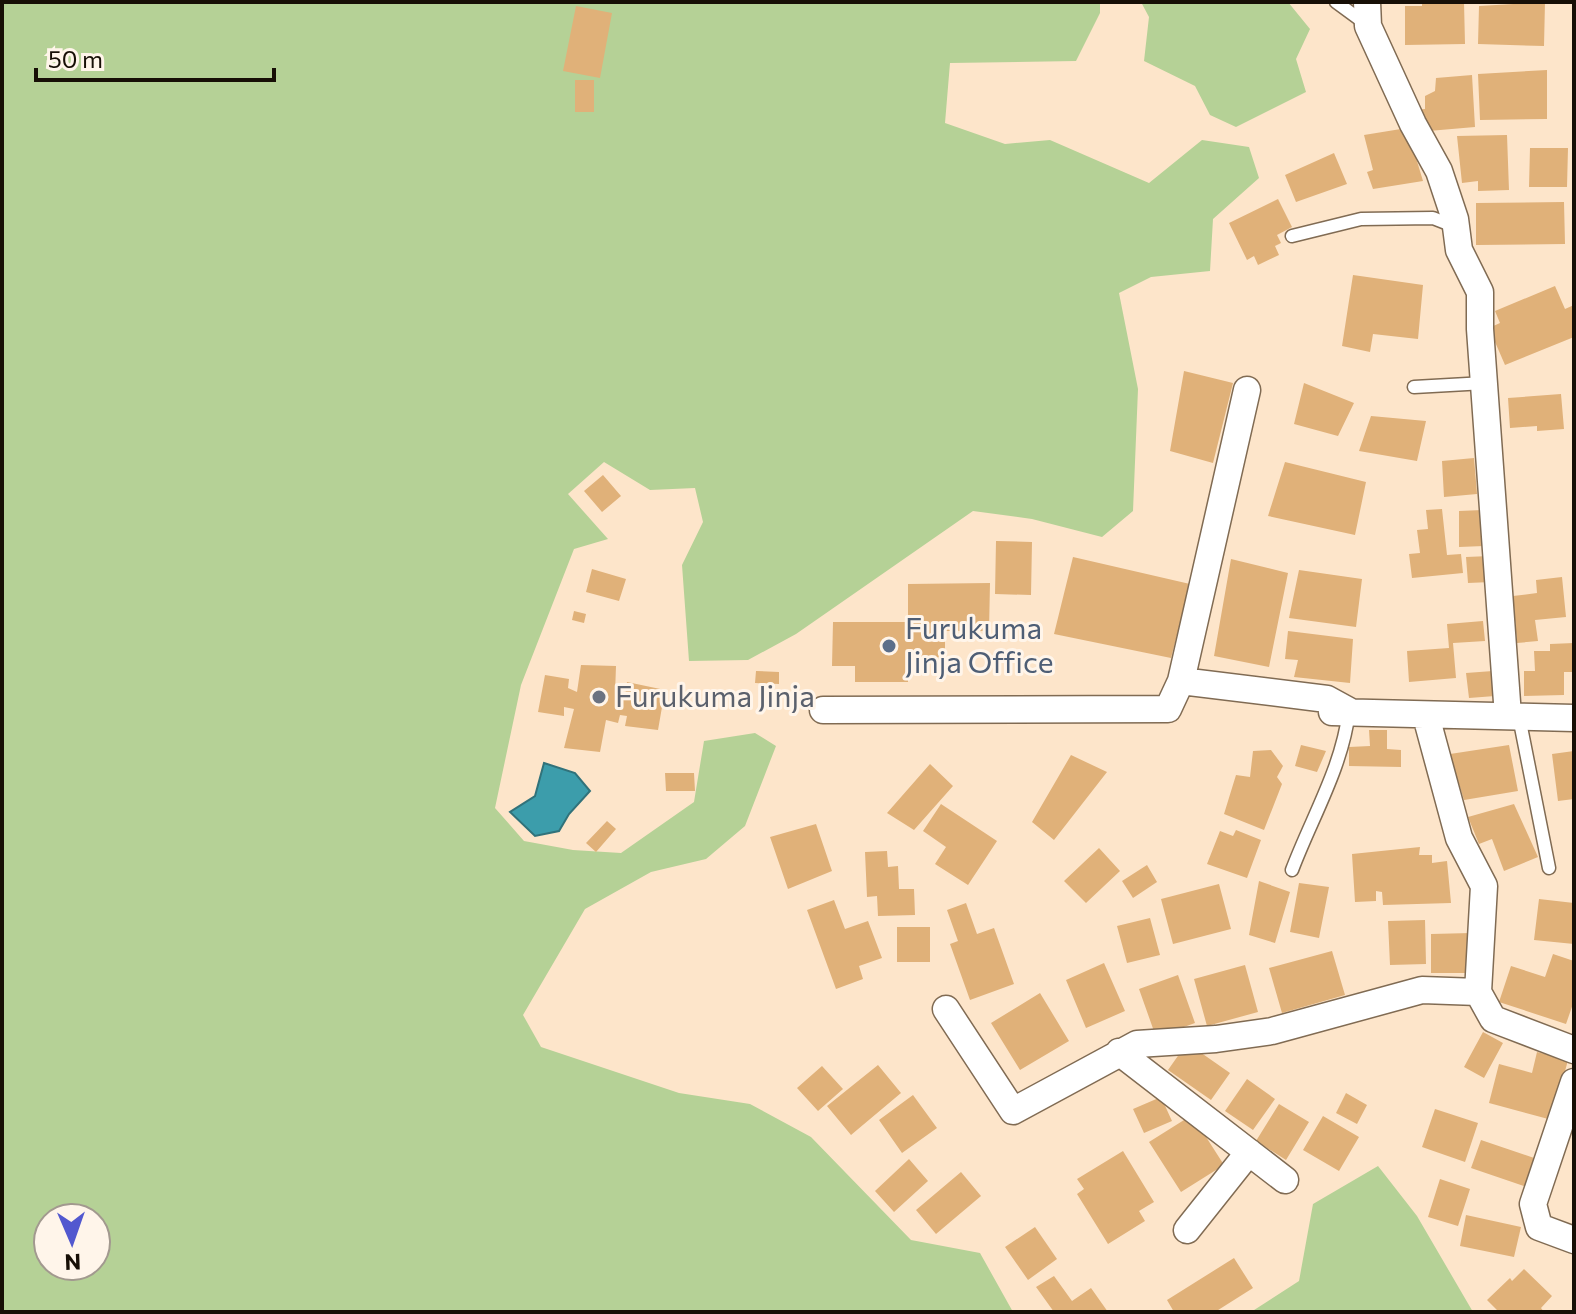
<svg xmlns="http://www.w3.org/2000/svg" width="1576" height="1314" font-family="Commissioner,sans-serif">
	<style>
		.green { fill: #b5d196; fill-rule: evenodd }
		.water { fill: #3c9dab; stroke: #31727a; stroke-width: 2 }
		.building { fill: #e0b179 }
		.lines { fill: none; stroke-linecap: round; stroke-linejoin: round }
		.service-casing { stroke: #806b53; stroke-width: 15 }
		.minor-casing { stroke: #806b53; stroke-width: 29 }
		.service { stroke: #fff; stroke-width: 12 }
		.minor { stroke: #fff; stroke-width: 26 }
		.service-dot { fill: #5c6f8a; stroke: #fff5ea; stroke-width: 3 }
		.worship-dot { fill: #6b7280; stroke: #fff5ea; stroke-width: 3 }
		.labels { text-anchor: middle; stroke-width: 6; stroke-linejoin: round; paint-order: stroke }
		.service-label { font-size: 30px; fill: #4e5e75; stroke: #fff5ea; text-anchor: start }
		.worship-label { font-size: 30px; fill: #5b616d; stroke: #fff5ea; text-anchor: start }
	</style>
	<rect width="100%" height="100%" fill="#fde5ca"/>
	<path class="green" d="M2,2H1100V13L1076,61L950,63L945,123L1005,144L1050,140L1149,183L1202,140L1249,147L1259,178L1213,219L1210,271L1151,277L1119,293L1138,389L1133,511L1102,537L1032,519L973,511L796,634L748,660L689,661L682,565L703,522L695,488L650,490L604,462L568,494L608,539L574,549L521,685L495,808L524,841L573,850L621,853L694,802L704,741L755,733L776,746L745,826L706,859L651,872L585,909L523,1015L541,1047L679,1093L750,1104L811,1137L911,1240L980,1253L1013,1312H2ZM48,1218H96V1266H48Z
		M1141,2H1288L1310,29L1296,59L1306,92L1236,127L1210,115L1195,86L1144,61L1149,17Z
		M1378,1166L1417,1216L1473,1312H1251L1299,1281L1313,1204Z"/>
	<path class="water" d="M544,763L575,773L590,791L569,814L559,831L535,836L510,812L535,796Z"/>
	<path class="building" d="M1422,2H1464L1465,44L1405,45V6H1422Z
		M1545,2L1544,46L1478,44L1479,6Z
		M576,6L612,13L600,78L563,71Z
		M1547,70V119L1480,120L1478,74Z
		M1472,75L1475,127L1417,132L1415,110L1425,109V96L1435,91L1436,78Z
		M575,80H594V112H575Z
		M1407,128L1423,181L1373,189L1367,172L1373,170L1364,135Z
		M1507,135L1509,190L1478,191V181L1462,183L1457,136Z
		M1530,148H1568L1567,187H1529Z
		M1334,153L1347,184L1296,202L1285,175Z
		M1278,199L1292,227L1277,235L1281,243L1275,246L1279,255L1258,265L1254,256L1247,260L1229,223Z
		M1564,202L1565,244L1476,245V203Z
		M1353,275L1423,285L1418,339L1373,334L1370,352L1342,346Z
		M1555,286L1565,309L1574,305V337L1505,365L1489,328L1500,323L1495,311Z
		M1184,371L1233,383L1213,463L1170,451Z
		M1304,383L1354,403L1338,436L1294,424Z
		M1561,394L1564,429L1537,431V426L1510,428L1508,398Z
		M1371,416L1426,421L1417,461L1359,451Z
		M1474,458L1477,494L1444,497L1442,461Z
		M1285,462L1366,482L1355,535L1268,516Z
		M603,475L621,496L602,512L584,491Z
		M1442,509L1447,555L1461,554L1463,573L1412,578L1409,554L1420,553L1417,530L1428,529L1426,510Z
		M1483,510L1484,546L1459,547V511Z
		M996,541L1032,542L1031,595L995,594Z
		M1490,556L1491,582L1468,583L1466,557Z
		M1073,557L1190,584L1171,658L1054,634Z
		M1231,559L1288,573L1269,667L1214,656Z
		M592,569L626,579L619,601L586,592Z
		M1299,570L1362,579L1356,627L1289,618Z
		M1562,577L1566,617L1535,620L1538,641L1517,643L1513,596L1537,593L1536,580Z
		M990,583L989,631H945V661H908V682H855V666H832L833,622H908V584Z
		M574,611L586,614L584,623L572,620Z
		M1483,621L1485,641L1453,643L1456,678L1409,682L1407,651L1449,648L1447,624Z
		M1288,631L1353,639L1350,683L1294,677L1298,660L1285,659Z
		M1574,643V672H1564V695L1524,696V671H1535L1534,651H1550V644Z
		M581,665L616,666L615,694L625,696L627,682L665,690L658,730L625,726L627,716L620,715L618,723L606,720L600,752L564,748L574,709L564,707V716L538,712L545,675L569,679L568,688L577,692Z
		M756,671L779,672V684L755,683Z
		M1493,671L1495,696L1469,698L1466,673Z
		M1369,730H1387V749L1401,750V767L1349,766V747L1370,746Z
		M1301,745L1326,751L1317,772L1295,766Z
		M1509,745L1518,791L1464,800L1450,754Z
		M1271,750L1283,766L1277,777L1282,784L1264,830L1224,814L1236,775L1250,777L1253,751Z
		M1574,751V799L1558,801L1552,754Z
		M1071,755L1107,772L1054,840L1032,822Z
		M930,764L953,786L914,830L887,813Z
		M665,773H694L695,791H666Z
		M941,804L997,841L968,885L935,864L946,847L923,831Z
		M1514,804L1538,857L1504,871L1492,839L1479,844L1468,817Z
		M607,821L616,829L596,852L586,843Z
		M816,824L832,871L788,889L770,837Z
		M1236,830L1261,840L1247,878L1207,864L1220,831L1233,836Z
		M1420,847L1419,855H1432V863L1447,861L1451,903L1383,905L1382,892L1376,891V901L1355,902L1352,854Z
		M1099,848L1120,871L1086,903L1064,881Z
		M887,851L888,867L898,866L899,889H914L915,915L878,916L877,896L867,897L865,852Z
		M1147,865L1157,882L1133,898L1122,881Z
		M1259,881L1290,892L1275,943L1249,935Z
		M1299,883L1329,887L1319,938L1290,932Z
		M1219,884L1231,929L1173,944L1161,899Z
		M1539,899L1574,903V944L1534,940Z
		M834,900L845,929L868,921L882,958L859,966L863,979L836,989L807,910Z
		M966,903L977,934L994,928L1014,984L970,1000L950,944L958,941L947,910Z
		M1150,918L1160,955L1127,963L1117,926Z
		M1425,920L1426,964L1390,965L1388,921Z
		M897,927H930V962H897Z
		M1471,933V973H1431V934Z
		M1332,951L1345,995L1282,1013L1269,968Z
		M1553,954L1574,961V1001L1566,1024L1499,1002L1511,966L1545,977Z
		M1104,963L1125,1011L1086,1028L1066,980Z
		M1245,965L1258,1012L1207,1026L1194,979Z
		M1178,975L1195,1023L1156,1037L1139,989Z
		M1040,993L1069,1041L1020,1070L991,1023Z
		M1483,1032L1503,1043L1484,1078L1464,1067Z
		M1187,1043L1230,1073L1211,1100L1168,1070Z
		M1537,1052L1568,1060L1552,1120L1489,1103L1499,1064L1532,1073Z
		M878,1065L901,1093L851,1135L827,1106Z
		M822,1066L843,1089L818,1111L797,1088Z
		M1247,1079L1275,1099L1253,1130L1225,1111Z
		M1346,1093L1367,1105L1357,1124L1336,1113Z
		M913,1095L937,1128L902,1153L879,1120Z
		M1161,1097L1172,1121L1144,1133L1133,1109Z
		M1279,1104L1309,1122L1286,1160L1256,1141Z
		M1435,1109L1478,1123L1465,1162L1422,1147Z
		M1192,1115L1224,1165L1181,1192L1149,1142Z
		M1323,1116L1359,1137L1339,1171L1303,1150Z
		M1481,1140L1537,1159L1527,1187L1471,1168Z
		M1123,1151L1154,1202L1139,1211L1145,1221L1108,1244L1077,1194L1084,1189L1077,1179Z
		M909,1159L928,1181L894,1212L875,1191Z
		M961,1172L981,1196L936,1234L916,1210Z
		M1440,1179L1470,1189L1458,1226L1428,1217Z
		M1466,1215L1521,1227L1514,1257L1460,1246Z
		M1035,1227L1057,1259L1028,1280L1005,1247Z
		M1234,1258L1253,1288L1215,1312H1174L1167,1300Z
		M1524,1269L1552,1296L1541,1308L1544,1312H1499L1487,1300L1510,1278L1512,1281Z
		M1054,1276L1072,1301L1091,1288L1108,1312H1054L1036,1287Z"/>
	<g class="lines">
		<defs>
			<path id="service" d="M1336,2L1366,24
				M1292,236L1361,219L1433,218L1456,227
				M1414,387L1485,383
				M1519,717L1549,868
				M1292,870C1312,817 1342,768 1349,711"/>
			<path id="minor" d="M1367,2L1368,26L1413,124L1439,171L1455,219L1459,250L1480,292V329L1508,716
				M1181,681L1247,390
				M823,710L1168,709L1181,681L1327,699L1349,711
				M1332,712L1574,718
				M1426,716L1459,838L1484,886L1478,992L1493,1019L1574,1050
				M946,1009L1013,1111L1137,1044L1216,1039L1272,1031L1422,990L1478,992
				M1119,1052L1285,1180
				M1574,1082L1533,1204L1539,1227L1574,1240
				M1187,1230L1249,1152"/>
		</defs>
		<use href="#service" class="service-casing"/>
		<use href="#minor" class="minor-casing"/>
		<use href="#service" class="service"/>
		<use href="#minor" class="minor"/>
	</g>
	<circle class="service-dot" cx="889" cy="646" r="8"/>
	<circle class="worship-dot" cx="599" cy="697" r="8"/>
	<g class="labels">
		<g class="service-label">
			<text x="905" y="639">Furukuma<tspan x="905" dy="34">Jinja Office</tspan></text>
		</g>
		<g class="worship-label">
			<text x="615" y="707">Furukuma Jinja</text>
		</g>
	</g>
	<rect width="1576" height="1314" fill="none" stroke="#170f06" stroke-width="8"/>
	<g transform="translate(72 1242) rotate(178)"><circle r="38" fill="#fff5ea" stroke="#a2998f" stroke-width="2"/>
	<path d="M0-6L14 30L0 20L-14 30Z" fill="#5258cf"/>
	<text y="-12" font-size="22" font-weight="bold" text-anchor="middle" fill="#170f06">N</text>
	</g>
	<path d="M36 68v12h238v-12" fill="none" stroke="#170f06" stroke-width="4"/>
	<text x="48" y="68" font-size="24" fill="#170f06" stroke="#fff5ea" stroke-width="6" paint-order="stroke">50 m</text>
</svg>
